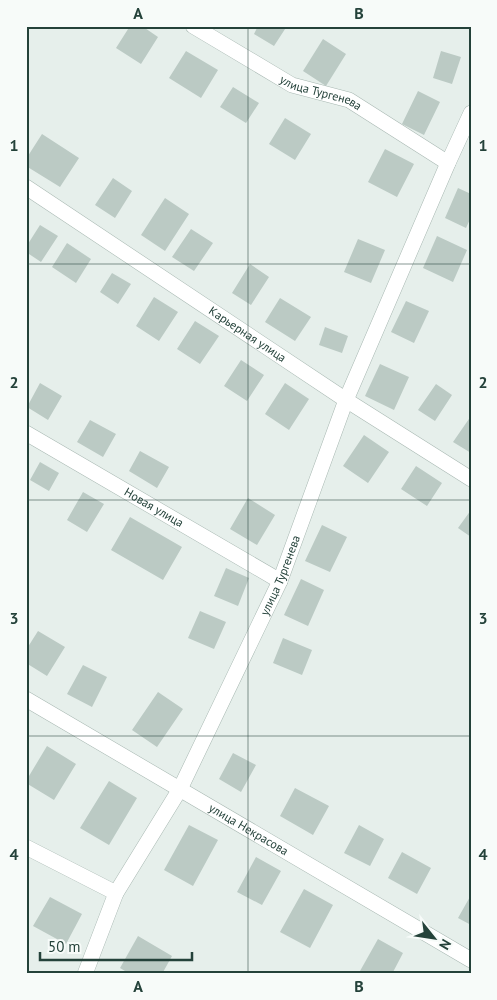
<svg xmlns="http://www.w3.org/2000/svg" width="497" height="1000" font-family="'PT Sans',sans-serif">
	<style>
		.building { fill: #bbcac4 }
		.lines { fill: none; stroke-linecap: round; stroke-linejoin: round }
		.minor-casing { stroke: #a8b8b2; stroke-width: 16 }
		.minor { stroke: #fff; stroke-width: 15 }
		.grid { fill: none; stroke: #24423a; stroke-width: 1; stroke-opacity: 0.55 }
		.labels { text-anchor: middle; stroke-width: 4; stroke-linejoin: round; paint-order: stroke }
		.street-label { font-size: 12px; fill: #24423a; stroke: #f7fbf9 }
		.neatline { fill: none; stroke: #24423a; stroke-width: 2 }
		.grid-label { font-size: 16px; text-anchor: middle; font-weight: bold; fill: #24423a }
	</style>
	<rect width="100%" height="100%" fill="#e6efeb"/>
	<path class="building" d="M130,26H142L158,37L141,64L116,48Z
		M258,26H287L274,46L254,34Z
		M323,39L346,54L326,86L303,71Z
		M186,51L218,70L201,98L169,78Z
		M441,51L461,57L452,84L433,78Z
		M233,87L259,103L246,123L220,107Z
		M418,91L440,102L424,135L402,124Z
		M285,118L311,134L295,160L269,144Z
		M42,134L79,158L60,187L26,166V159Z
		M385,149L414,164L397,197L368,182Z
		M113,178L132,191L115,218L95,205Z
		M458,188L471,194V217L466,228L445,218Z
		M165,198L189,214L165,251L141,235Z
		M40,225L58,236L41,262L26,252V247Z
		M191,229L213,243L194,271L172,257Z
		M437,236L467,250L453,282L423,268Z
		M358,239L385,250L371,283L344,272Z
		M67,243L91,259L76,283L52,267Z
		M250,264L269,277L251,305L232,293Z
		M112,273L131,284L118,304L100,292Z
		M154,297L178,312L159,341L136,326Z
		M280,298L311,317L295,341L265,322Z
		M406,301L429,311L414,343L391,332Z
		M195,321L219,336L200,364L177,349Z
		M325,327L348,336L342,353L319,345Z
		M241,360L264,375L247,401L224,386Z
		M380,364L409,377L394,410L365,396Z
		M40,383L62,396L48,420L27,407Z
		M285,383L309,399L289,430L265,414Z
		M436,384L452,395L435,421L418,410Z
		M471,416V453L453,442Z
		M90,420L116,434L103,457L77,442Z
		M364,435L389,452L368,483L343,466Z
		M140,451L169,467L157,488L129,471Z
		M40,462L59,473L49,491L30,480Z
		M416,466L442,483L427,506L401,489Z
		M83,492L104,504L87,532L67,520Z
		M248,498L275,515L257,545L230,529Z
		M471,510V537L458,528Z
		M130,517L182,547L163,580L111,550Z
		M322,525L347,537L330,572L305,561Z
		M226,568L249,578L238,606L214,596Z
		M301,579L324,590L308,626L284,615Z
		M200,611L226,622L214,649L188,638Z
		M38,631L65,647L47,676L26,663V650Z
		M283,638L312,650L302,675L273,663Z
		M83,665L107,677L92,707L67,694Z
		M158,692L183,709L157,747L132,730Z
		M47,746L76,764L54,800L26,783V781Z
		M233,753L256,765L241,792L219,779Z
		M109,781L137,798L109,845L80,828Z
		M295,788L329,806L313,835L280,816Z
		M189,825L218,840L193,886L164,870Z
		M359,825L384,839L370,866L344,853Z
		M402,852L431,868L417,894L388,878Z
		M256,857L281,871L262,905L237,892Z
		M304,889L333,905L310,948L280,932Z
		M471,895V925L458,918Z
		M50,897L82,914L66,944L33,926Z
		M138,936L172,956L162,974H130L120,968Z
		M378,939L403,953L392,974H366L360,971Z"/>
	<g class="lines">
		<defs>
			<g id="minor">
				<path id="s1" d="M193,26L292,85L349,100L448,163"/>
				<path id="s2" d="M26,187L346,400L471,479"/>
				<path id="s3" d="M26,433L280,581"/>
				<path id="s4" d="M26,699L471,960"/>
				<path d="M26,847L116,893"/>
				<path id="s5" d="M85,974L116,893L180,789L280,581L346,400L448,163L471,113"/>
			</g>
		</defs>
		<use href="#minor" class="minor-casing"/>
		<use href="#minor" class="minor"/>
	</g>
	<path class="grid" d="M248,26V974M26,264H471M26,500H471M26,736H471"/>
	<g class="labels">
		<g class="street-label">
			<text dy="4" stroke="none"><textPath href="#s1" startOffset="145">улица Тургенева</textPath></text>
			<text dy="4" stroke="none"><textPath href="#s2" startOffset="266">Карьерная улица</textPath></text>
			<text dy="4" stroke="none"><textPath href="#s3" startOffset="148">Новая улица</textPath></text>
			<text dy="4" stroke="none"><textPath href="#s5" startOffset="445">улица Тургенева</textPath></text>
			<text dy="4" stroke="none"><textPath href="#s4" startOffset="258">улица Некрасова</textPath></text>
		</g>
	</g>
	<rect width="497" height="1000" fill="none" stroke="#f7fbf9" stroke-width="55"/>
	<g transform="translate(434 938) rotate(120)" stroke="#f7fbf9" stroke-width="4" paint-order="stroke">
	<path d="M0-4L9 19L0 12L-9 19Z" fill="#24423a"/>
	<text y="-8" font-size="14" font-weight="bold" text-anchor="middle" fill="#24423a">N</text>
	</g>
	<path d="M40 952v8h152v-8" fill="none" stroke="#24423a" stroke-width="2.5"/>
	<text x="48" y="952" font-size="15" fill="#24423a" stroke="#f7fbf9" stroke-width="4" paint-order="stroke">50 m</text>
	<rect x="28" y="28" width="442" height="944" class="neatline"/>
	<g class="grid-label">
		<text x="138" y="19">A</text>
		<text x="359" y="19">B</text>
		<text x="14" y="151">1</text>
		<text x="483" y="151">1</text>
		<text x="14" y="388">2</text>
		<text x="483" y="388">2</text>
		<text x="14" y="624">3</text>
		<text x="483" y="624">3</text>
		<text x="14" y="860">4</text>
		<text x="483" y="860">4</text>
		<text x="138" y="992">A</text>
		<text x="359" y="992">B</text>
	</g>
</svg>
